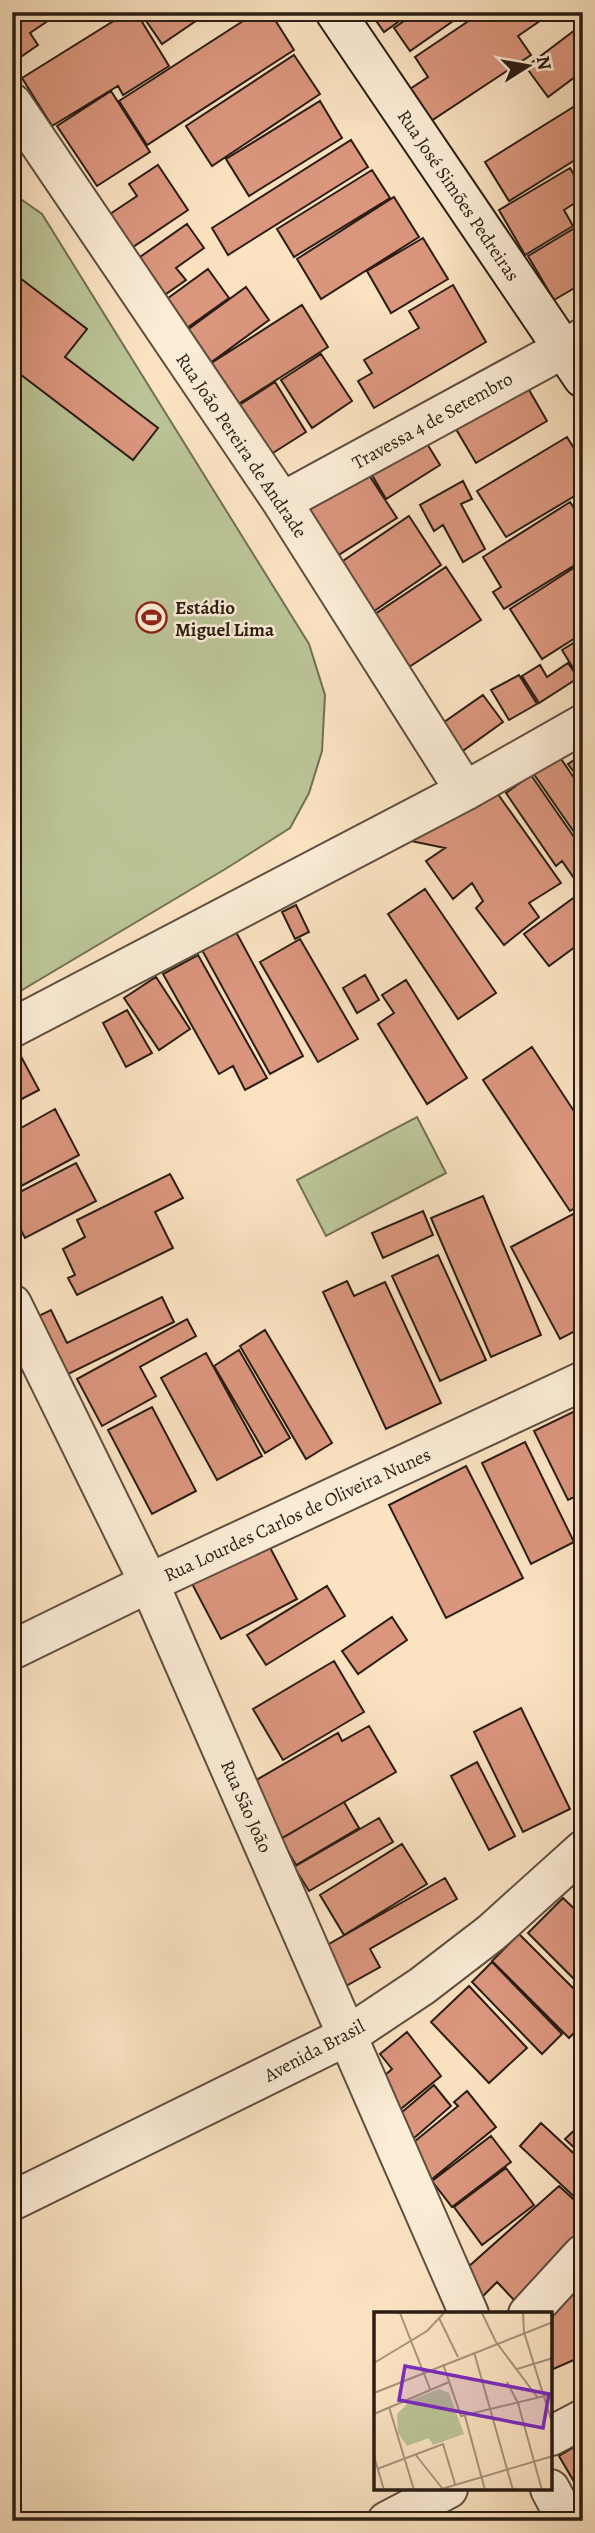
<svg xmlns="http://www.w3.org/2000/svg" width="595" height="2533" font-family="Alegreya,serif">
	<style>
		.green { fill: #bbc496; stroke: #737054; stroke-width: 2 }
		.building { fill: #db967e; stroke: #2b1d13; stroke-width: 2 }
		.lines { fill: none; stroke-linecap: round; stroke-linejoin: round }
		.minor-casing { stroke: #5f4e3f; stroke-width: 42 }
		.tertiary-casing { stroke: #5f4e3f; stroke-width: 42 }
		.secondary-casing { stroke: #2b1d13; stroke-width: 42 }
		.minor { stroke: #fcedd7; stroke-width: 38 }
		.tertiary { stroke: #fcedd7; stroke-width: 38 }
		.secondary { stroke: #fcedd7; stroke-width: 38 }
		.labels { text-anchor: middle; stroke-width: 5; stroke-linejoin: round; paint-order: stroke }
		.street-label { font-size: 19px; fill: #2b1d13; stroke: #fcedd7 }
		.poi-label { font-size: 19px; font-weight: bold; fill: #2b1d13; stroke: #fcedd7; text-anchor: start }
		.inset-road { fill: none; stroke: #a8947c; stroke-width: 2 }
		.view { fill: #7b2cbf; fill-opacity: 0.15; stroke: #7b2cbf; stroke-width: 3.5 }
		.inset-edge { fill: none; stroke: #2b1d13; stroke-width: 3.5 }
	</style>
	<rect width="100%" height="100%" fill="#fbe3c2"/>
	<filter id="stains"><feTurbulence type="fractalNoise" baseFrequency=".00286" numOctaves="4"/><feColorMatrix values="0 0 0 0 .2 0 0 0 0 .09 0 0 0 0 .02 0 0 0 .5 -.17"/></filter>
	<radialGradient id="worn" r=".72"><stop offset=".6" stop-color="#630" stop-opacity="0"/><stop offset="1" stop-color="#630" stop-opacity=".3"/></radialGradient>
	<path class="green" d="M12,193L42,214L309,644L325,695L322,751L309,793L290,828L227,868L12,996Z
		M417,1117L446,1173L326,1236L297,1180Z"/>
	<path class="building" d="M12,12H61L30,33L38,45L12,63Z
		M128,12H136L169,66L123,95L118,86L52,126L22,78Z
		M140,12H209L162,44Z
		M257,12H270L294,50L147,145L119,101Z
		M370,12H412L384,32Z
		M417,12H466L410,51L394,28Z
		M482,12H553L518,36L531,55L431,121L410,89L428,77L415,57Z
		M583,24V71L548,97L526,67Z
		M294,55L320,94L212,166L186,126Z
		M111,91L150,152L97,186L57,126Z
		M320,101L342,138L249,196L226,159Z
		M583,101V155L509,201L485,162Z
		M351,140L368,167L228,255L212,228Z
		M158,165L188,210L127,251L104,218L137,196L129,184Z
		M570,168L583,190V198L564,210L573,226L525,255L499,210Z
		M372,170L390,198L294,257L277,229Z
		M394,197L419,237L321,299L297,259Z
		M187,224L204,248L176,268L186,280L156,301L130,264Z
		M578,226L583,235V283L554,300L528,256Z
		M423,238L448,279L391,313L367,271Z
		M208,269L229,298L180,333L160,304Z
		M12,272L87,329L65,357L158,428L133,460L12,368Z
		M453,285L486,342L374,408L358,381L372,373L364,360L419,328L409,311Z
		M246,287L269,320L202,369L179,336Z
		M302,305L328,347L229,410L202,369Z
		M321,354L352,401L312,428L281,380Z
		M275,382L306,432L265,458L233,409Z
		M525,383L547,421L476,463L453,424Z
		M423,437L440,465L386,499L369,470Z
		M567,437L583,463V491L506,537L477,491Z
		M365,469L397,518L329,561L298,512Z
		M463,481L472,499L461,504L485,549L463,562L443,525L434,531L420,505Z
		M570,502L583,522V560L504,609L493,592L501,587L483,557Z
		M409,516L441,565L364,618L331,569Z
		M583,562V633L542,659L510,609Z
		M446,567L481,620L406,669L366,620Z
		M583,637V679L581,681L562,650Z
		M568,663L578,678L539,703L522,676L540,665L547,677Z
		M519,675L537,704L509,720L491,690Z
		M483,695L503,722L457,755L437,727Z
		M557,753L583,791V845L531,770Z
		M583,754V784L568,764Z
		M531,775L583,850V876L576,881L562,861L556,866L506,793Z
		M495,790L561,883L529,903L539,917L504,945L476,908L483,901L472,883L453,899L426,861L445,848L411,841Z
		M425,889L496,993L458,1019L388,914Z
		M583,891V941L549,966L524,934Z
		M296,905L309,932L295,939L282,912Z
		M236,932L303,1056L270,1074L202,950Z
		M300,939L358,1039L318,1062L260,962Z
		M198,955L267,1078L245,1090L233,1066L219,1074L163,974Z
		M365,975L379,1000L357,1013L343,988Z
		M156,977L190,1029L159,1050L124,998Z
		M406,980L467,1078L427,1104L378,1024L394,1013L382,995Z
		M127,1010L152,1053L126,1067L103,1023Z
		M532,1047L583,1125V1203L570,1211L483,1080Z
		M17,1049L39,1090L12,1104V1052Z
		M55,1109L79,1155L12,1191V1133Z
		M76,1163L96,1201L25,1238L12,1213V1196Z
		M170,1174L183,1198L155,1212L173,1248L77,1295L68,1278L75,1275L63,1249L85,1237L77,1220Z
		M483,1196L541,1335L491,1357L431,1218Z
		M423,1211L433,1235L383,1258L372,1233Z
		M573,1214L583,1232V1327L560,1339L511,1247Z
		M438,1255L486,1360L440,1381L392,1276Z
		M347,1281L354,1296L385,1282L441,1403L386,1429L323,1292Z
		M162,1297L174,1322L54,1381L26,1322L51,1310L67,1343Z
		M187,1319L196,1336L140,1367L156,1396L102,1426L77,1379Z
		M265,1330L332,1443L306,1459L240,1346Z
		M239,1350L290,1438L265,1453L214,1366Z
		M206,1353L262,1456L217,1480L161,1378Z
		M152,1407L196,1491L152,1514L108,1430Z
		M577,1410L583,1422V1493L568,1500L534,1431Z
		M525,1442L574,1542L531,1564L482,1463Z
		M466,1466L523,1578L446,1618L389,1505Z
		M265,1538L297,1599L221,1639L189,1578Z
		M327,1586L345,1616L266,1665L247,1635Z
		M392,1617L407,1640L358,1674L342,1651Z
		M334,1661L364,1712L283,1760L253,1709Z
		M521,1708L570,1809L523,1832L474,1732Z
		M369,1726L396,1772L282,1838L251,1783L338,1733L342,1741Z
		M477,1762L515,1836L489,1850L451,1776Z
		M344,1802L359,1828L296,1865L281,1839Z
		M379,1818L393,1842L309,1891L294,1867Z
		M402,1844L427,1884L344,1935L320,1895Z
		M445,1878L457,1899L370,1949L380,1967L337,1991L315,1952Z
		M563,1898L583,1917V1988L528,1933Z
		M519,1934L583,1998V2024L569,2038L492,1961Z
		M492,1962L562,2034L542,2054L472,1982Z
		M469,1986L527,2048L489,2083L431,2022Z
		M407,2032L441,2076L391,2117L377,2082L392,2069L380,2054Z
		M434,2085L451,2106L406,2145L395,2118Z
		M467,2091L496,2127L426,2184L409,2146L458,2106L454,2102Z
		M583,2122V2156L565,2139Z
		M541,2123L583,2162V2205L520,2146Z
		M491,2136L511,2162L452,2207L432,2181Z
		M506,2168L534,2205L482,2245L454,2207Z
		M559,2186L583,2208V2234L514,2300L497,2282L482,2297L467,2268Z
		M574,2289L583,2302V2356L551,2370V2314Z
		M581,2443L583,2445V2497L559,2456Z"/>
	<g class="lines">
		<defs>
			<path id="minor" d="M12,103L282,502L465,791
				M282,502L583,338
				M12,1028L465,791L583,724
				M12,1304L149,1583L469,2314
				M12,1650L149,1583L583,1381
				M12,2201L347,2036L422,1986L491,1933L583,1850
				M528,2314L583,2254
				M550,2489L567,2521"/>
			<path id="tertiary" d="M551,2436L583,2419
				M387,2521L448,2489"/>
			<path id="secondary" d="M335,12L583,378"/>
		</defs>
		<use href="#minor" class="minor-casing"/>
		<use href="#tertiary" class="tertiary-casing"/>
		<use href="#secondary" class="secondary-casing"/>
		<use href="#minor" class="minor"/>
		<use href="#tertiary" class="tertiary"/>
		<use href="#secondary" class="secondary"/>
	</g>
	<defs>
		<symbol id="stadium-ring" viewBox="-11 -11 22 22"><circle r="9.5" fill="#fcedd7" stroke="#8f2418" stroke-width="1.5"/><path d="M0-5a6.5 5 0 1 0 0 10a6.5 5 0 1 0 0-10ZM-3.5-1.8h7v3.6h-7Z" fill="#8f2418"/></symbol>
	</defs>
	<g fill-rule="evenodd">
		<use href="#stadium-ring" x="134" y="600" width="35" height="35"/>
	</g>
	<g class="labels">
		<g class="street-label">
			<text transform="translate(459 195) rotate(56)" y="7">Rua José Simões Pedreiras</text>
			<text transform="translate(432 420) rotate(-29)" y="7">Travessa 4 de Setembro</text>
			<text transform="translate(242 445) rotate(56)" y="7">Rua João Pereira de Andrade</text>
			<text transform="translate(297 1514) rotate(-25)" y="7">Rua Lourdes Carlos de Oliveira Nunes</text>
			<text transform="translate(247 1806) rotate(66)" y="7">Rua São João</text>
			<text transform="translate(314 2050) rotate(-28)" y="7">Avenida Brasil</text>
		</g>
		<g class="poi-label">
			<text x="175" y="614">Estádio<tspan x="175" dy="22">Miguel Lima</tspan></text>
		</g>
	</g>
	<g transform="translate(374 2312)">
		<rect width="178" height="178" fill="#fbe3c2"/>
		<path d="M65,77L75,81L90,122L59,133L55,126L33,134L24,121L23,102L37,88Z" fill="#bbc496"/>
		<path class="inset-road" d="M26,1L56,77M108,1L122,30L164,86M149,1L150,20L179,114M65,6L84,45M100,40L139,178M0,51L53,19L70,1M69,52L87,104L179,82M143,57L179,46M133,70L144,91L168,178M0,81L179,10M15,95L40,178M0,102L75,70M91,104L111,178M41,142L68,176M0,144L10,178M3,157L69,132L81,172M64,178L179,144"/>
		<path class="view" d="M31,54L175,82L169,116L25,88Z"/>
		<rect width="178" height="178" class="inset-edge"/>
	</g>
	<rect width="595" height="2533" fill="none" stroke="#fbe3c2" stroke-width="42"/>
	<rect x="14" y="14" width="567" height="2505" fill="none" stroke="#2b1d13" stroke-width="3.5"/>
	<rect x="21" y="21" width="553" height="2491" fill="none" stroke="#2b1d13" stroke-width="2"/>
	<g transform="translate(528 66) rotate(79)" stroke="#fcedd7" stroke-width="5" paint-order="stroke">
	<path d="M0-5L12 26L0 18L-12 26Z" fill="#2b1d13"/>
	<text y="-10" font-size="19" font-weight="bold" text-anchor="middle" fill="#2b1d13">N</text>
	</g>
	<rect width="100%" height="100%" filter="url(#stains)"/>
	<rect width="100%" height="100%" fill="url(#worn)"/>
</svg>
